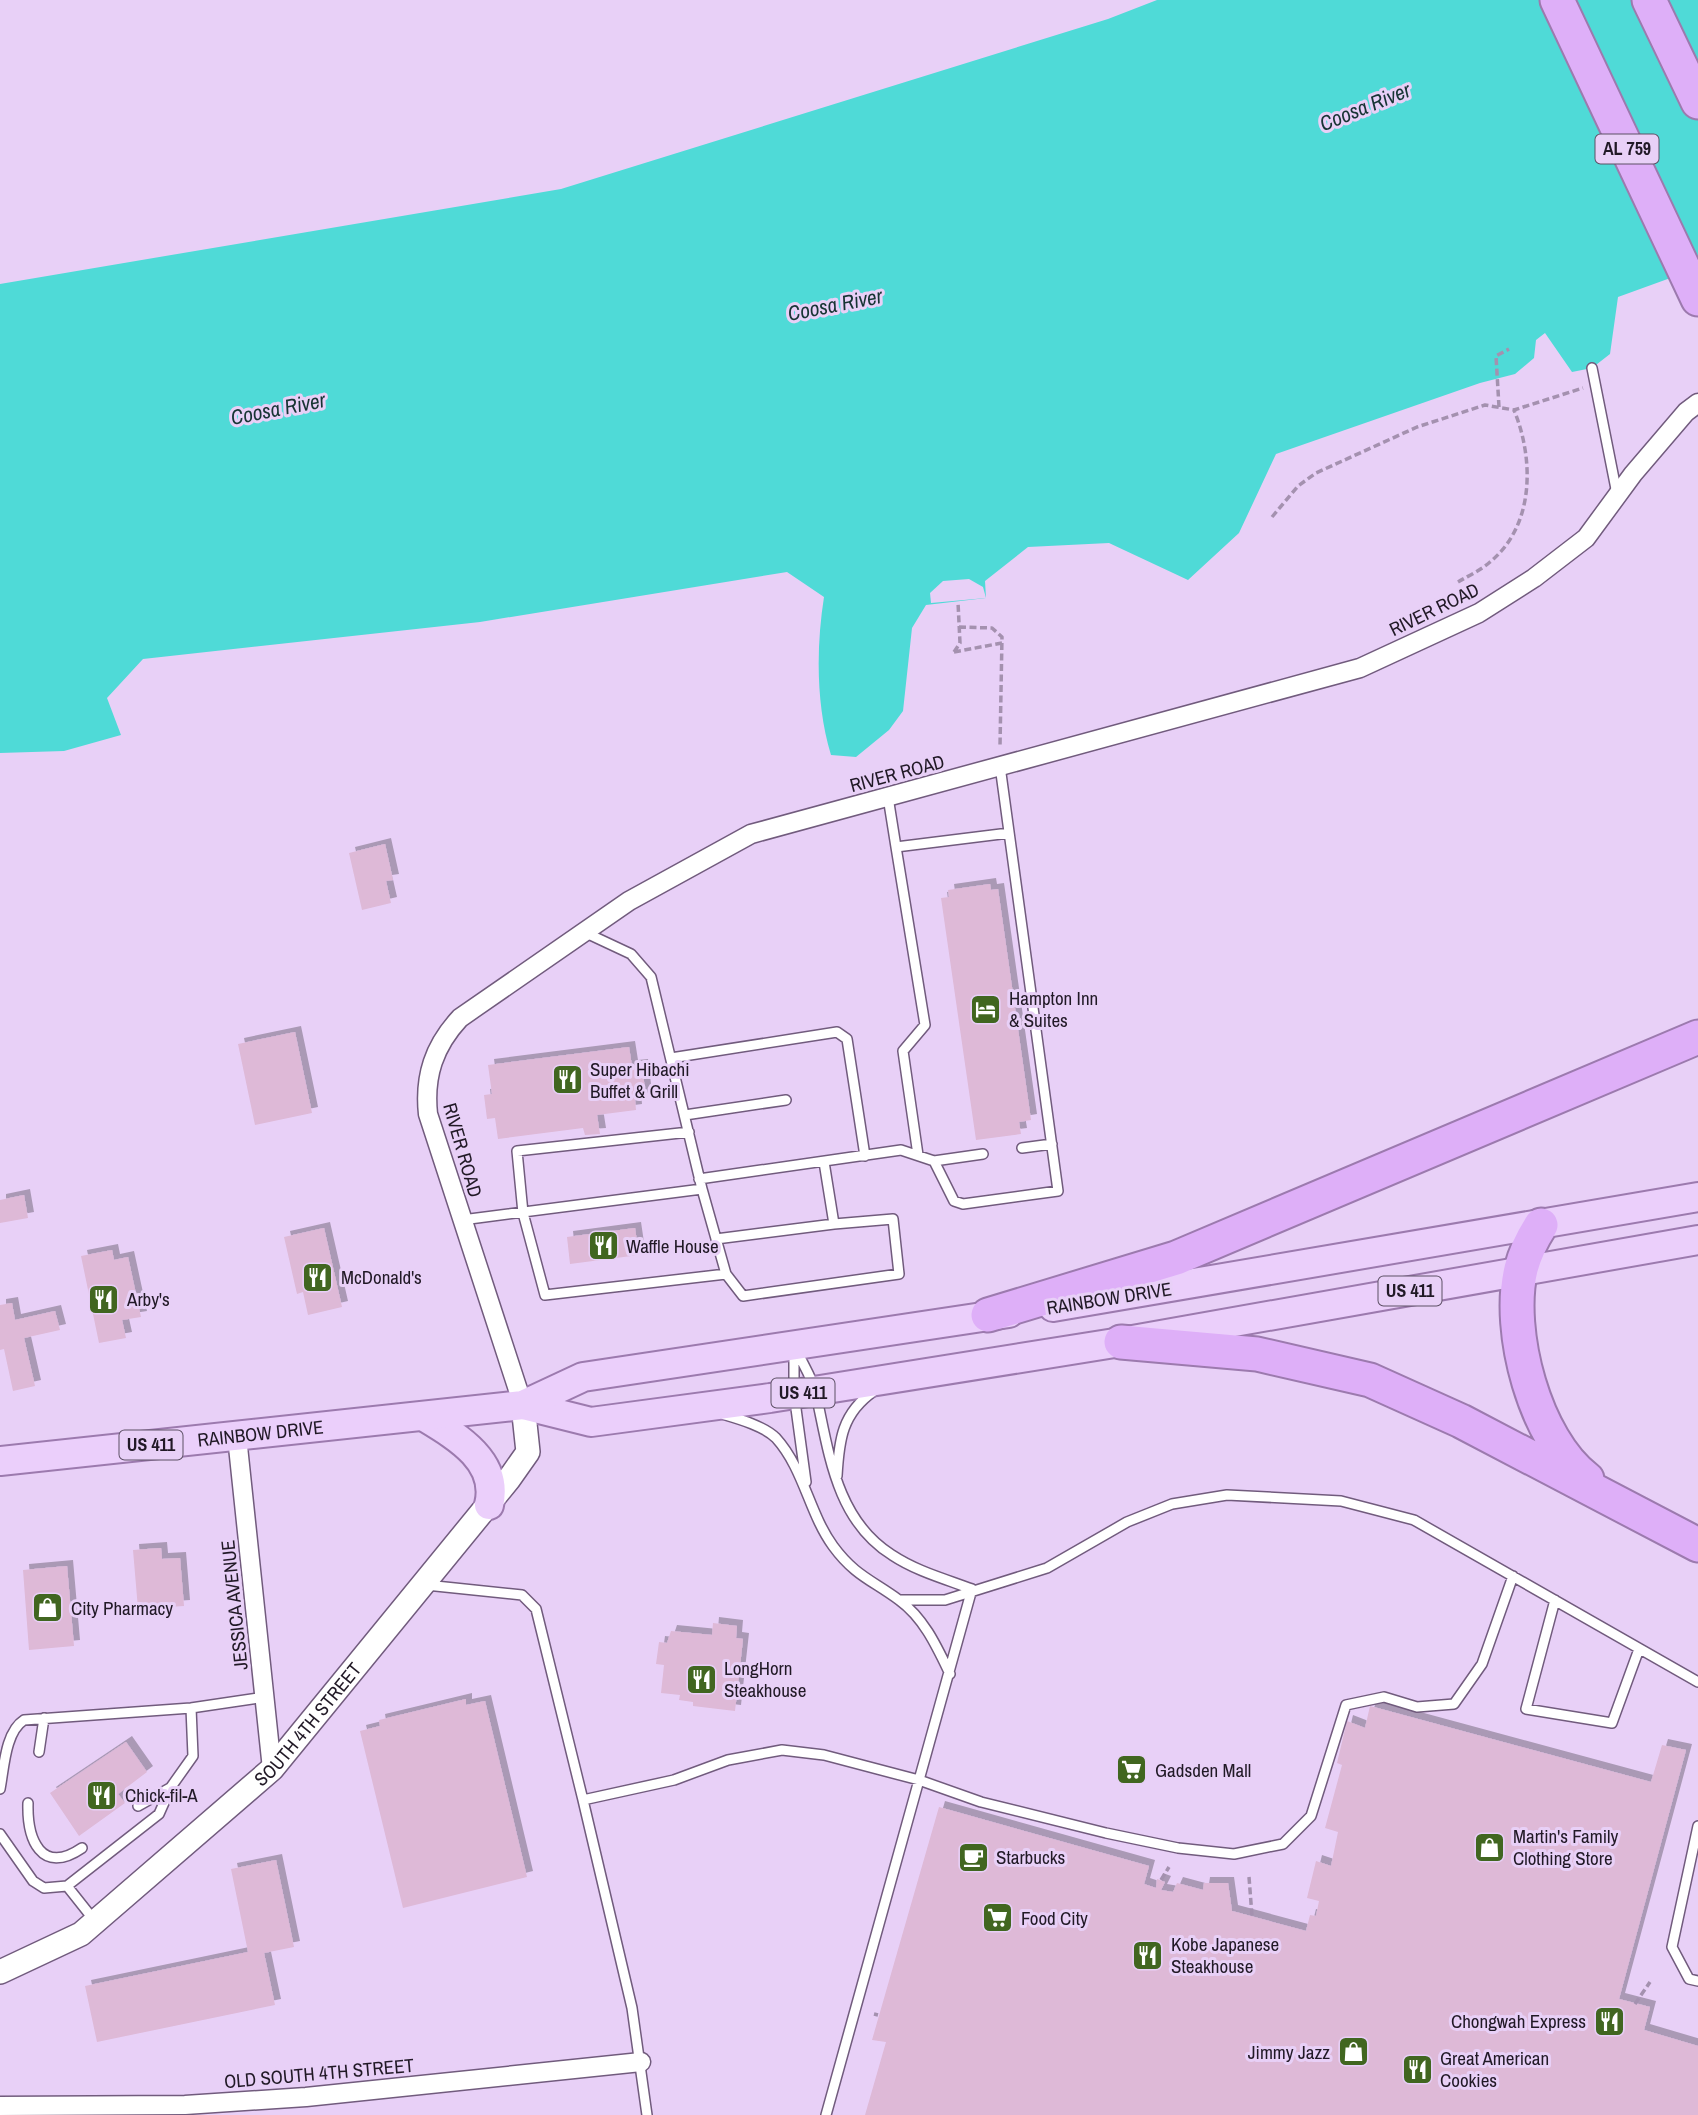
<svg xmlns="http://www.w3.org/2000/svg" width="1698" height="2115" font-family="'Archivo Narrow',sans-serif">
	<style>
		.water { fill: #4fdad7 }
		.pier { fill: #e8d0f7 }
		.building { fill: #deb9d7; filter: url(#shadow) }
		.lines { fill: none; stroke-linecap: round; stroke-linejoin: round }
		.service-casing { stroke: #715b7d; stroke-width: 12 }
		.minor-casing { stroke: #715b7d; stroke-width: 21 }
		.tertiary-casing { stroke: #715b7d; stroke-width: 26 }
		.primary-casing { stroke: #9c7aae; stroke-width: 32 }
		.motorway-casing { stroke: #9c7aae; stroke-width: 37 }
		.path { stroke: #a491af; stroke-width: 3.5; stroke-dasharray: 7 3.5; stroke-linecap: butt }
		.service { stroke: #fff; stroke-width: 9 }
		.minor { stroke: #fff; stroke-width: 18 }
		.tertiary { stroke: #fff; stroke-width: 23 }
		.primary { stroke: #ebcffb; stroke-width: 28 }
		.motorway { stroke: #deaff8; stroke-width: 33 }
		.labels { text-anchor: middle; stroke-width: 6; stroke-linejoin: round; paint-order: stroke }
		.shield { fill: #e8d0f7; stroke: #5d5065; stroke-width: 2 }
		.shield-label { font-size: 18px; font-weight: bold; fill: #211926 }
		.street-label { font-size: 19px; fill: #211926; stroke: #e8d0f7 }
		.poi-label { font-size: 19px; fill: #211926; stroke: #e8d0f7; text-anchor: start }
		.water-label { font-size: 21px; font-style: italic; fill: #173434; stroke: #e8d0f7 }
	</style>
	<defs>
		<filter id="shadow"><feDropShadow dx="6" dy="-6" stdDeviation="0" flood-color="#0004"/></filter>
	</defs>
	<rect width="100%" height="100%" fill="#e8d0f7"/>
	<path class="water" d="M1157,0H1698V268L1618,297L1610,354L1592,368L1572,372L1545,333L1536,340L1534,358L1515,374L1480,383L1276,454L1239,533L1188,580L1109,543L1028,547L985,581L986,598L926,605L912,628L903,711L889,730L856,757L831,755C816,706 816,648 824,597L787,572L480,622L143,659L107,698L121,735L64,751L0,753V284L561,189L1108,19Z"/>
	<path class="pier" d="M969,579L983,587L986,598L931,603L930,593L943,581Z"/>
	<path class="building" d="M385,844L393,880L386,881L391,903L362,910L349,853Z
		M990,884L991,890L998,889L1031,1120L1019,1122L1021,1134L976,1140L941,898L949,897L948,890Z
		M295,1032L312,1113L255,1125L238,1044Z
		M629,1047L632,1066L642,1065L646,1098L635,1099L636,1110L597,1115L600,1134L585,1135L583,1128L498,1139L495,1118L487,1119L484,1095L492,1094L488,1065Z
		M24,1195L28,1218L0,1223V1200Z
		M324,1228L342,1307L308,1315L303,1292L297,1294L284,1237Z
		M635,1228L639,1255L570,1264L567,1237Z
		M112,1250L114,1260L128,1257L141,1317L122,1320L126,1338L99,1343L81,1256Z
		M12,1303L15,1320L55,1311L60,1330L24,1338L35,1386L13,1391L4,1349L0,1350V1305Z
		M161,1548L162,1559L180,1558L184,1606L138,1609L133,1550Z
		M67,1566L74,1646L29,1650L23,1570Z
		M713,1623L737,1626L736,1638L743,1639L735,1711L693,1706V1702L679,1700L680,1695L661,1693L664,1665L656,1664L659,1642L667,1643L671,1631L712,1635Z
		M466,1699V1705L485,1701L527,1877L403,1908L360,1731L380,1726L379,1720Z
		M1370,1706L1651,1782L1662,1745L1686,1750L1619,1999L1650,2007L1644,2030L1698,2046V2115H865L886,2042L872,2040L939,1807L1149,1866L1144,1884L1156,1888L1157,1879L1165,1882L1161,1890L1173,1892L1177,1883L1203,1890L1204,1883H1228L1232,1911L1306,1931L1310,1915L1316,1916L1319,1901L1307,1898L1316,1861L1331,1866L1338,1832L1325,1828L1342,1765L1337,1763L1347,1721L1365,1728Z
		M126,1742L147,1772L118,1794L125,1803L79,1836L50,1793Z
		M276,1860L294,1947L264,1953L275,2005L97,2042L85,1986L248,1952L231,1869Z"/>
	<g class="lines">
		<defs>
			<path id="service" d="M1592,368L1617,494
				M888,797L896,847L1009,833
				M896,847L925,1025L903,1051L918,1155
				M671,1058L837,1032L847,1039L865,1156
				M685,1115L786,1100
				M689,1132L517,1151L523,1213L545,1295L726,1274L702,1189
				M1022,1148L1052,1144
				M934,1161L983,1154
				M699,1179L901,1150L934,1161L954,1201L963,1204L1058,1191L1000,766
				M462,1220L702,1189L651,977L631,954L584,932
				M716,1239L834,1224
				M726,1274L743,1296L899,1274L893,1219L834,1224L824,1162
				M796,1349C802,1363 813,1379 816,1394C829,1453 836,1520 892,1555C916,1571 945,1579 972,1589
				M794,1350V1394L806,1482
				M722,1414C739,1419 764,1426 776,1438C804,1469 809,1513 833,1546C855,1576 872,1580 899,1600C924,1618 937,1647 950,1674
				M837,1476C839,1440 842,1413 874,1391
				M426,1585L522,1595L536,1609L583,1800
				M899,1600H945L1047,1568L1127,1522L1172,1504L1227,1495L1341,1501L1414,1520L1698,1682
				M1555,1600L1526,1709L1612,1723L1639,1649
				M39,1752L44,1718
				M0,1789C4,1769 5,1732 24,1720L191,1708L265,1697
				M28,1803C27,1839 41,1876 82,1848
				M138,1806L170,1788
				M1698,1826L1672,1947L1689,1979L1698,1981
				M0,1834L33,1881L44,1888L67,1886L159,1814L171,1787L193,1756L191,1708
				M67,1886L94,1920
				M647,2115L632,2008L583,1800L674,1780L728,1760L782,1750L824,1755L919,1780L972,1589
				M826,2115L919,1780L981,1802L1106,1833L1178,1848L1234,1854L1283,1844L1311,1816L1346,1705L1384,1697L1417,1707L1454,1704L1482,1664L1513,1576"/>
			<path id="minor" d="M523,1405L428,1114C424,1076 434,1046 460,1018L629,901L751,834L1360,668L1479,613L1534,578L1586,538L1633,474L1686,412L1698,403
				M237,1437L272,1769
				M0,2106L185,2105L306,2097L641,2062"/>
			<g id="tertiary">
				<path id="s1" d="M0,1972L81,1934L272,1769L509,1479L528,1452L523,1405"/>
			</g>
			<g id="primary">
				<path d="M1053,1307L1698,1197"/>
				<path d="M523,1405L591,1422L770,1398L1121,1342L1698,1240"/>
				<path d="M423,1416C456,1436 500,1461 489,1505"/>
				<path id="s2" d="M0,1461L523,1405L583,1377L1009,1313"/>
			</g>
			<path id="motorway" d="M1557,0L1698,299
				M1649,0L1698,102
				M1541,1225C1532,1239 1525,1253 1521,1269C1506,1331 1535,1440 1587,1479
				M988,1315L1176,1258L1698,1037
				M1121,1342L1257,1354L1370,1380L1461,1421L1698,1545"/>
		</defs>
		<use href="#service" class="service-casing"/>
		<use href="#minor" class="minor-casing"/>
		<use href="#tertiary" class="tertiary-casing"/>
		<use href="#primary" class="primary-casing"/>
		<use href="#motorway" class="motorway-casing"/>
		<path class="path" d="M1499,407L1496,356L1509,349
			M1272,517L1298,486L1316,473L1417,427L1485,405L1514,410L1583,388
			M1458,582C1468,576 1481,570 1490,562C1535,525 1534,459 1514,410
			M959,627L992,628L1002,637L1000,746
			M954,652L960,643L958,602
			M954,652L1002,643
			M1249,1877L1252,1916
			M1161,1880L1169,1867
			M1635,2004L1650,1982
			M874,2014L878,2015"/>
		<use href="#service" class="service"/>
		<use href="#minor" class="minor"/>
		<use href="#tertiary" class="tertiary"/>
		<use href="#primary" class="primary"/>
		<use href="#motorway" class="motorway"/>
	</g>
	<defs>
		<symbol id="hotel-square" viewBox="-11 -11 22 22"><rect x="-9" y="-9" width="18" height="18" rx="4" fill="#416620" stroke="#e8d0f7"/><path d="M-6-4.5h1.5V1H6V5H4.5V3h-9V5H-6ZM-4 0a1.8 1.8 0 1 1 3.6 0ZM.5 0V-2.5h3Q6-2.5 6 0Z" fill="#fff"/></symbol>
		<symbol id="restaurant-square" viewBox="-11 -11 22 22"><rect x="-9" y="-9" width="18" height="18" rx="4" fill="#416620" stroke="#e8d0f7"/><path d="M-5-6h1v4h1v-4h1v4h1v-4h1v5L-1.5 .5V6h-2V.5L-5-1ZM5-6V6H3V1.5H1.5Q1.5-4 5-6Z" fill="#fff"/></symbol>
		<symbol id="shop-square" viewBox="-11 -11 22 22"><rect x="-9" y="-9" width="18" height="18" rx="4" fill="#416620" stroke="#e8d0f7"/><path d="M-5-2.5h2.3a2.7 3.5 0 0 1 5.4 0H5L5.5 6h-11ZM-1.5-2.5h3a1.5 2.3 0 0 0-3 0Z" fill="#fff"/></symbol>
		<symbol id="supermarket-square" viewBox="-11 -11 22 22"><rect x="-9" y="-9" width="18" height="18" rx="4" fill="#416620" stroke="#e8d0f7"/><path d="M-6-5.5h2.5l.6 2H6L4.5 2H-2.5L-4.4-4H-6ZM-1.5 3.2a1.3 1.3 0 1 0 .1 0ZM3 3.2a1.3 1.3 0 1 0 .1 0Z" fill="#fff"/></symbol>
		<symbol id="cafe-square" viewBox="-11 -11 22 22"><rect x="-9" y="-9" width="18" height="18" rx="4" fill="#416620" stroke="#e8d0f7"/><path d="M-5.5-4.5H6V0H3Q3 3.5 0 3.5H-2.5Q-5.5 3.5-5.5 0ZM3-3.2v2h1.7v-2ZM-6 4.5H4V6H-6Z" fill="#fff"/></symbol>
	</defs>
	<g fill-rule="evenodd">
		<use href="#hotel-square" x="968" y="992" width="35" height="35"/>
		<use href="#restaurant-square" x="550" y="1062" width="35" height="35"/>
		<use href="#restaurant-square" x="586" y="1228" width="35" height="35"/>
		<use href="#restaurant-square" x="300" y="1260" width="35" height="35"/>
		<use href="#restaurant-square" x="86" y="1282" width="35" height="35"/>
		<use href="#shop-square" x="30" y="1590" width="35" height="35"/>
		<use href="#restaurant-square" x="684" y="1662" width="35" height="35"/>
		<use href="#supermarket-square" x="1114" y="1752" width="35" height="35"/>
		<use href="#restaurant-square" x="84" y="1778" width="35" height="35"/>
		<use href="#shop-square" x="1472" y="1830" width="35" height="35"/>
		<use href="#cafe-square" x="956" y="1840" width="35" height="35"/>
		<use href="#supermarket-square" x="980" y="1900" width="35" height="35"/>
		<use href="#restaurant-square" x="1130" y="1938" width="35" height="35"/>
		<use href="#restaurant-square" x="1592" y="2004" width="35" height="35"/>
		<use href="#shop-square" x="1336" y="2034" width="35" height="35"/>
		<use href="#restaurant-square" x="1400" y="2052" width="35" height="35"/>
	</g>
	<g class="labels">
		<g class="shield">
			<rect x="1595.5" y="134.5" width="63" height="29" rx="5"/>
			<rect x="1378.5" y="1276.5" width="63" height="29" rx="5"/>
			<rect x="771.5" y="1378.5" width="63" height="29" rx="5"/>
			<rect x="119.5" y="1430.5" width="63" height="29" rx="5"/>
		</g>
		<g class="shield-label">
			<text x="1627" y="155">AL 759</text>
			<text x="1410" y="1297">US 411</text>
			<text x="803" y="1399">US 411</text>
			<text x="151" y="1451">US 411</text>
		</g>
		<g class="street-label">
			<text transform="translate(1434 609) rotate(-26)" y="7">RIVER ROAD</text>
			<text transform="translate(897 773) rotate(-15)" y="7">RIVER ROAD</text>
			<text transform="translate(463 1150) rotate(74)" y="7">RIVER ROAD</text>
			<text transform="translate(1109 1298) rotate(-9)" y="7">RAINBOW DRIVE</text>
			<text dy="7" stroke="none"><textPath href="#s2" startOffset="262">RAINBOW DRIVE</textPath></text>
			<text transform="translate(234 1605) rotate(-96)" y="7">JESSICA AVENUE</text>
			<text dy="7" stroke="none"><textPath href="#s1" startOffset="399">SOUTH 4TH STREET</textPath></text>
			<text transform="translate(319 2073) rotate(-5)" y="7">OLD SOUTH 4TH STREET</text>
		</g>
		<g class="poi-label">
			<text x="1009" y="1005">Hampton Inn<tspan x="1009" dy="22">&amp; Suites</tspan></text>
			<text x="590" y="1076">Super Hibachi<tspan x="590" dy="22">Buffet &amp; Grill</tspan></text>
			<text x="626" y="1253">Waffle House</text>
			<text x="341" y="1284">McDonald's</text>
			<text x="127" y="1306">Arby's</text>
			<text x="71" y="1615">City Pharmacy</text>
			<text x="724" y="1675">LongHorn<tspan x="724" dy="22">Steakhouse</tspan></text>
			<text x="1155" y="1777">Gadsden Mall</text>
			<text x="125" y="1802">Chick-fil-A</text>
			<text x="1513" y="1843">Martin's Family<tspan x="1513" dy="22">Clothing Store</tspan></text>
			<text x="996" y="1864">Starbucks</text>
			<text x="1021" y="1925">Food City</text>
			<text x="1171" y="1951">Kobe Japanese<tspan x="1171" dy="22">Steakhouse</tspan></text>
			<text x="1586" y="2028" text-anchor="end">Chongwah Express</text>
			<text x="1330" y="2059" text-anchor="end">Jimmy Jazz</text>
			<text x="1440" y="2065">Great American<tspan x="1440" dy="22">Cookies</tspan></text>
		</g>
		<g class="water-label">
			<text transform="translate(1365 107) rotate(-22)" y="7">Coosa River</text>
			<text transform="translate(835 305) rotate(-11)" y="7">Coosa River</text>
			<text transform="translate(278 409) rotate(-11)" y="7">Coosa River</text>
		</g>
	</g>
</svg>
